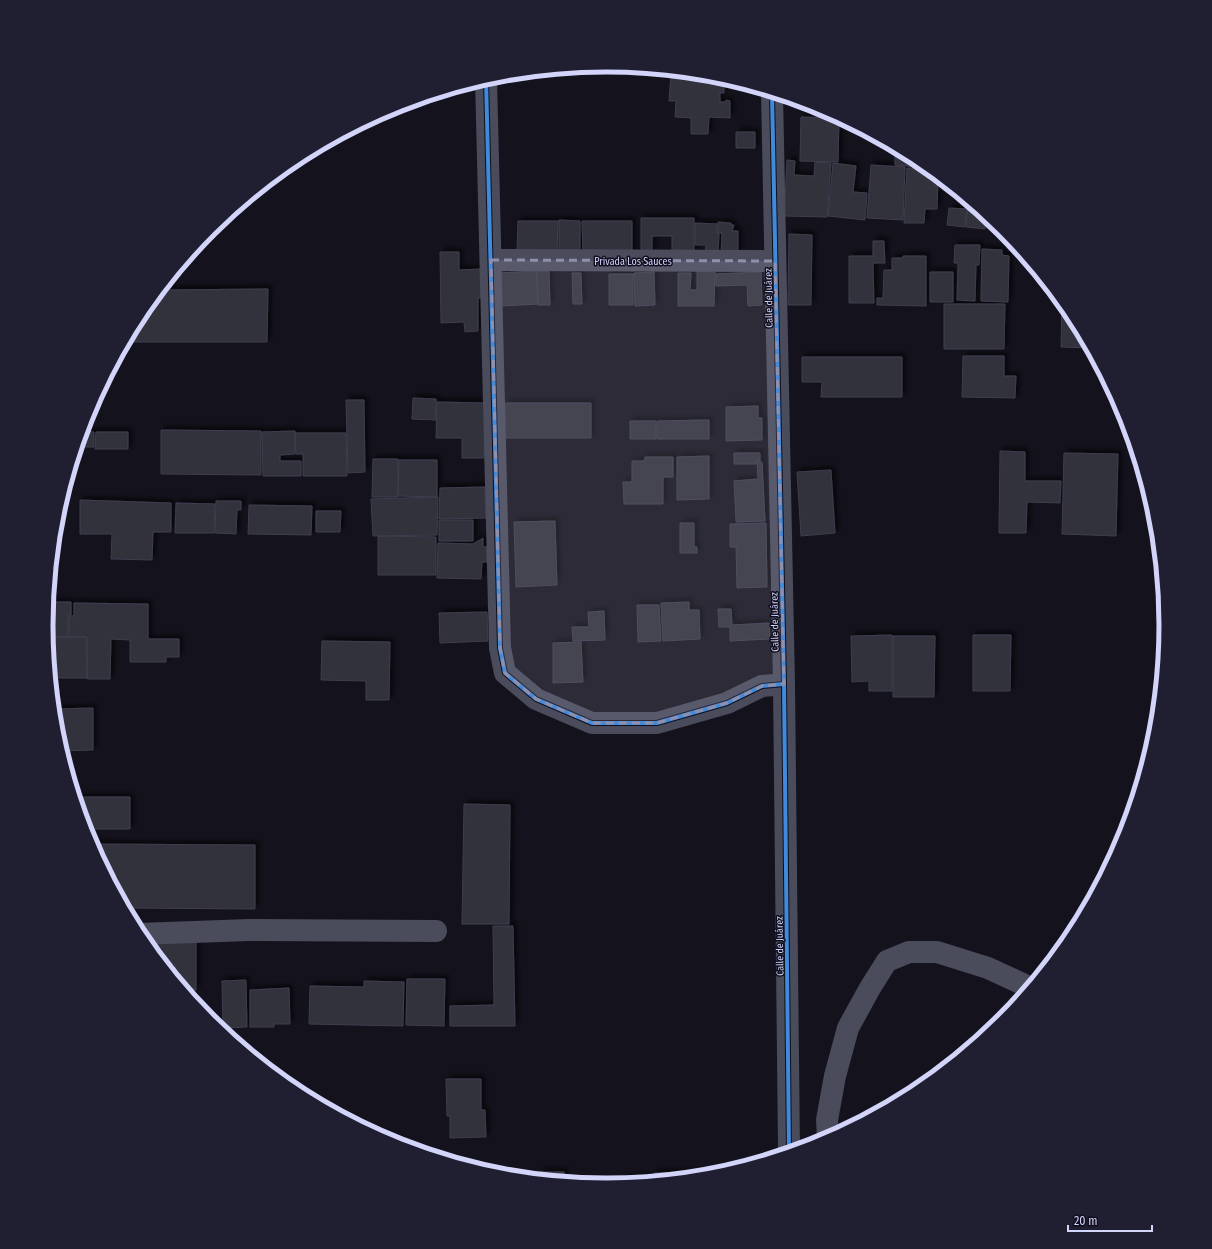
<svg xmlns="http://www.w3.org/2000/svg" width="1212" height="1249" font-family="'Fira Sans Condensed',sans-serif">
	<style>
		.building { fill: #32303e; stroke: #3e3e4f; filter: url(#shadow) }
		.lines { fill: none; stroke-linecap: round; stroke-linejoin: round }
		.minor { stroke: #4a4b5b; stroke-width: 22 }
		.cycleway-casing { stroke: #100f1f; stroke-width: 6 }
		.cycleway { stroke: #408adc; stroke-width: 4 }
		.marked { fill: #9090ac; fill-opacity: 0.2; stroke: #9090ac; stroke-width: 3; stroke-dasharray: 8 5; stroke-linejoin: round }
		.labels { text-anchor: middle; stroke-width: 3; stroke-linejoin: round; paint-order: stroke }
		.street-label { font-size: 10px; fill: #d3d4fa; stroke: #100f1f }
		.rim { fill: none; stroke: #d3d4fa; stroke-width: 5 }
	</style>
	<defs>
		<filter id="shadow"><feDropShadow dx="3.5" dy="-3.5" stdDeviation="2" flood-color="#0009"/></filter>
	</defs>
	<rect width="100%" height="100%" fill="#14121c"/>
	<path class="building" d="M604,65L632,67V69L604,68Z
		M634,67L667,70V73L634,72Z
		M671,73L698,74L697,77L724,78V93H720V102H726V100L730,101V118L709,117L708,134H691V118L675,117L676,101H669Z
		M699,74L715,75L721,77H699Z
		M801,117L839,118L838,162L800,161Z
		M736,132H755V148H736Z
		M895,147L917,159L929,168L895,165Z
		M787,160L795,161L794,175L814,176L815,162L831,163L827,217L784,216Z
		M833,163L856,166L853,192L867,193L865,220L828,216Z
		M871,165L905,167L903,220L867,218Z
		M907,168L927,169L926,178L938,179L937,209H925L924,223H904Z
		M968,201L986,216L985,229L966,227Z
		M949,208L967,209L965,227L947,225Z
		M641,218H694V252H672V236H652V252H641Z
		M559,220L580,221V255L559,254Z
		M518,221H558L557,253H517Z
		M582,221H632V257L583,256Z
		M718,222L731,223V225H734L732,231H738V256H721L722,233H718Z
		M695,223L717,224V233L719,234L718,254H705L706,245H695Z
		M789,234L812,235L811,305H788Z
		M873,241H884L885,263H873L874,303H849V256H873Z
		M955,245H980L979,265H976L975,301L957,300L958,263H954Z
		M982,249L1002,250V255L1009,256L1008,302L981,301Z
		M440,252H459V270L480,269L481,298H478V331L465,332L464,322L441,323Z
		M903,256H926V306L877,305V298H883L884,270H892V258H903Z
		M536,271L538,304L501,306L500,273Z
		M537,271H549L550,305H538Z
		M697,271L715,272L714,306H678V273H691L690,290H697Z
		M654,272L655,305L635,306L634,273Z
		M761,272L762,305L748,306L747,285L716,286V274Z
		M930,272H953V302H930Z
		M572,273H581L582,304H573Z
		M609,274H633V305H609Z
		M171,276V288H161Z
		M268,289L267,342H125L141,313L160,290Z
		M1062,303L1072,314L1090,348L1061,347Z
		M944,304H1005L1004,349H944Z
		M963,356H1004V376H1016L1015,398L962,397Z
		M802,357H902V397H821L822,382H802Z
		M413,398L436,399V420L412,419Z
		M346,400H364L365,472L348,473Z
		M437,402L485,403L484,458H462V438H436Z
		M505,403H591V438H505Z
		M758,406V418H762V440L726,441V407Z
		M709,420V439H657V421Z
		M630,421H656V439H630Z
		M161,430L261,431V475L161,474Z
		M82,431L94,432V447H77Z
		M295,431V454L280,455V461H301V476H263L262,432Z
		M96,432H128V449H95Z
		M295,433H346L347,476H303V454H296Z
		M1000,451L1025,452V481H1061L1060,503L1027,502L1026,533H999Z
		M734,453H760V461H756V464H734Z
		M1064,453L1118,454L1116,536L1062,534Z
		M709,456V499L677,500V457Z
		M645,457H673V477H663V504H624L623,482H632V461H644Z
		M373,459H398V497H372Z
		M399,460H437V497L398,496Z
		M757,462H762L765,521L736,522L734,481L758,479Z
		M831,470L835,533L801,536L797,472Z
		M485,487L486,518L439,519L440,488Z
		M438,497L437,535L373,536L371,499Z
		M80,500L171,503V532H153L152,560L111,559L112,534H80Z
		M216,501H241V510H237L236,534L215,533Z
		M176,503L215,504L214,533H175Z
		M249,505L312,506L311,535L248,534Z
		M316,511H341L340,532H316Z
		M439,520H473V541H439Z
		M555,521L557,585L516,587L514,522Z
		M680,523H694V547H697V553H680Z
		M766,523L767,587L737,588L736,547H730V524Z
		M378,536L436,537V575H378Z
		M483,538V547H487V562H482L481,579L437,578L438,543L473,544Z
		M48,602H71V615H68V637H47L46,624Z
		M689,602V610H699L700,639L663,641L661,603Z
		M74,603L148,604V639H179V657H166V662H130V640L111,639L110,679H87V637H69V616H74Z
		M637,605H659L661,641L638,642Z
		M718,609H731L732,625L769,623L770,639L730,641V627H719Z
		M604,611L605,640L573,641L572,627H589L588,612Z
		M487,612L488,641L440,643L439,613Z
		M892,635V691H869V681L852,682L851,636Z
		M973,635H1011L1010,691H973Z
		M893,636H935L934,697H893Z
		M86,637L87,678H51L47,638Z
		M322,641L390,642L389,700H366V681L321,680Z
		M581,642L583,682L553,683V643Z
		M93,708V750L62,751L57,734L54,709Z
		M76,797H130V829H86Z
		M464,804L510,805L509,924H462Z
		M92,844L255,845V909L126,908Z
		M493,926H513L515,1026H450V1006L494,1005Z
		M146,942H196V990H185L175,978V964H163Z
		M407,979H445L444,1026L406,1025Z
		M246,980L247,1027L223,1028L222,981Z
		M364,981L404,982L403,1026L309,1024L310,986L364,987Z
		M289,988L290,1024H274V1027H250V990Z
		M446,1079H481V1110H485L486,1137L450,1138V1116H447Z
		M540,1172H564V1180L540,1178Z
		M654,1173H699V1175L654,1180Z
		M626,1178H653V1180L626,1183Z"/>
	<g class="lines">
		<path class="minor" d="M486,78L500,648L505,673L536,699L592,723H657L727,703L762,686L784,684
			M772,93L784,684L789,1151
			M491,260L775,261
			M139,934L249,930L436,931
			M828,1138L827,1120L835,1076L848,1028L870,988L887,961L909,952H937L988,968L1029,987"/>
		<defs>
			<path id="cycleway" d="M486,78L500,648L505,673L536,699L592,723H657L727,703L762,686L784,684
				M772,93L784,684L789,1151"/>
		</defs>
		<use href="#cycleway" class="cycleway-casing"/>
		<use href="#cycleway" class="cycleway"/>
	</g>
	<path class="marked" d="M491,260L775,261L784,684L762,686L727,703L657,723H592L536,699L505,673L500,648Z"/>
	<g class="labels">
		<g class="street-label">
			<text x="633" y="265">Privada Los Sauces</text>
			<text transform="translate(768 298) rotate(-91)" y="4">Calle de Juárez</text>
			<text transform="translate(774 622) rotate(-91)" y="4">Calle de Juárez</text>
			<text transform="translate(779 946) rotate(-91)" y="4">Calle de Juárez</text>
		</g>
	</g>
	<path d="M0 0H1212V1249H0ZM53 625a553 553 0 1 1 1106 0a553 553 0 1 1-1106 0Z" fill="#201f31" fill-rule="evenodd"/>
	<path class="rim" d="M53 625a553 553 0 1 1 1106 0a553 553 0 1 1-1106 0Z"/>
	<path d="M1068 1225v6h84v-6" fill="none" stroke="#d3d4fa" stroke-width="2"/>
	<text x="1074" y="1225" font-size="12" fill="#d3d4fa" stroke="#100f1f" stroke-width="3" paint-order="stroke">20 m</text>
</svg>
